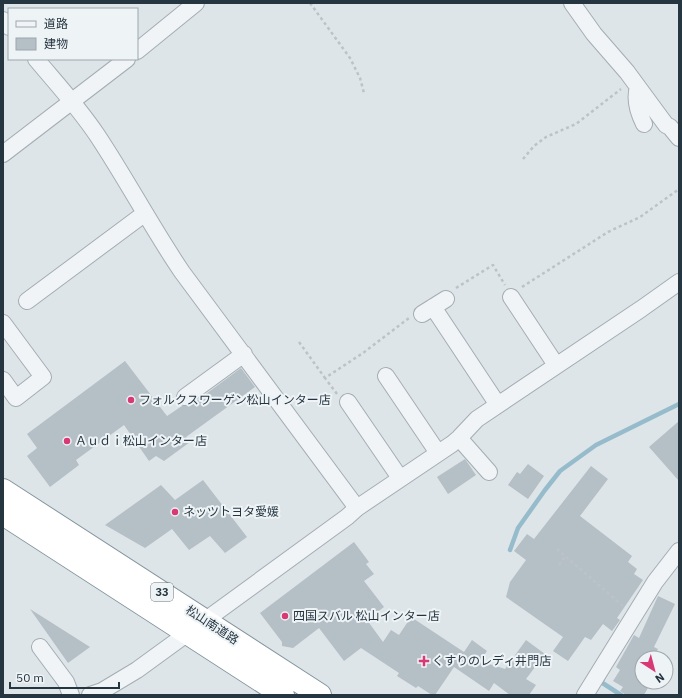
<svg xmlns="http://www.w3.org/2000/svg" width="682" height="698" font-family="'IBM Plex Sans','Noto Sans JP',sans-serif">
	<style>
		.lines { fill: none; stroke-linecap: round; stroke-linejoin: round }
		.stream { stroke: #96bccc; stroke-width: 4.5 }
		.building { fill: #b5bfc6 }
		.minor-casing { stroke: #a3adb3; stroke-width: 18 }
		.highway-casing { stroke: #8496a0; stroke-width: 24 }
		.path { stroke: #bcc3c8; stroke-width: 2.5; stroke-dasharray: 3 3; stroke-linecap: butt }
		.minor { stroke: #f1f4f7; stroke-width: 16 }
		.highway { stroke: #fff; stroke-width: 22 }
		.poi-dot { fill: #d83975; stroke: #eef3f6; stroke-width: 1.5 }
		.labels { text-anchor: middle; stroke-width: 4; stroke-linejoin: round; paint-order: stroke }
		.shield { fill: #eef3f6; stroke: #626f77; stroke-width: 1 }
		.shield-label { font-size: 11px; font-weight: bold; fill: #263641 }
		.poi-label { font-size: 12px; fill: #263641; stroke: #eef3f6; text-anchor: start }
		.street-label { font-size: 12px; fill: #263641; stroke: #eef3f6 }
	</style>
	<rect width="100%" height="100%" fill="#dee5e9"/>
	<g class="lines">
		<path class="stream" d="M510,550L518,528L545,490L560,471L596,445L679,404
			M603,679L601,682L621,695"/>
	</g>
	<path class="building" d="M125,361L167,416L182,406H186L191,405L241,368L255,387L186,437L190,442L164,461L156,456L149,461L124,425L76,460L79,465L50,487L27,456L37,448L27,434Z
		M679,421V481L649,447Z
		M465,459L476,475L448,494L437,477Z
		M528,464L544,476L528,499L508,485L517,472L520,474Z
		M591,466L608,479L580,516L632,556L628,562L637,569L634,574L643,580L617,618L620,620L612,631L603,624L591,640L585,637L568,661L553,651L563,637L506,597L510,582L526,560L514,551L527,534L534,539Z
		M203,480L247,537L225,553L210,536L189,550L172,529L145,548L105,525L161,485L175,500Z
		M354,542L369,562L366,564L374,574L364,581L384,607L367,620L383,642L391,630L399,635L411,617L464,652L472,640L487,651L480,661L505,669L526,640L545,654L526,679L536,685L529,695H510L494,683L489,691L454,667L435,695H432L418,686L416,688L397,676L399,673L361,648L344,661L319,628L293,648L282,646V642L260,613Z
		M658,596L675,604L654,647L658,649L653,658H642V682L649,686L644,695H626L620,691L623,687L613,681L620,670L616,667L634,635L639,638Z
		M30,609L90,647L68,663Z"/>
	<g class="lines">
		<defs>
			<path id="minor" d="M572,3L594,34L627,72L666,125L670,127L679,138
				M3,20L9,27
				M137,51L196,3
				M36,59C57,84 79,108 97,135C127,180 152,228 182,272L357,508L347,517L137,670L102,691L90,695
				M638,87C634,100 638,112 644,124
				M3,154L127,59
				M511,297L556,365
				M27,301L144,214
				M433,307L498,405
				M422,314L446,299
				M3,323L43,377L16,398L3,380
				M386,376L438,453
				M185,397L244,354
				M348,402L400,478
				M459,438L489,472
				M357,508L452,444L459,438L477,419L641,309L679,282
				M40,647L66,682L71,695
				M585,695L655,582L679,551"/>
			<path id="highway" d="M3,490L320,695
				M3,514L283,695"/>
		</defs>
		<use href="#minor" class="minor-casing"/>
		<use href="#highway" class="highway-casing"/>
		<path class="path" d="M310,3L350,58L360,78L364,93
			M523,159L534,146L546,137L576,124L621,89
			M522,287L608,232L640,217L679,189
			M456,288L493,265L505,285
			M299,342L325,378
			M337,394L325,378L363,353L409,318
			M557,549L623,606
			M559,565L566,555"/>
		<use href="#minor" class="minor"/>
		<use href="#highway" class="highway"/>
	</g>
	<g class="poi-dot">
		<circle cx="131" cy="400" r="4"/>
		<circle cx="67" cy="441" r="4"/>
		<circle cx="175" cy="512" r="4"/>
		<circle cx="285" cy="616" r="4"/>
		<path d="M422 655h4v4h4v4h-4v4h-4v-4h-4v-4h4z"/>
	</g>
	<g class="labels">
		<rect class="shield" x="151" y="583" width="22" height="18" rx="3"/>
		<g class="shield-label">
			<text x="162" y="596">33</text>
		</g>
		<g class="poi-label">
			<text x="139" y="404">フォルクスワーゲン松山インター店</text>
			<text x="75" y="445">Ａｕｄｉ松山インター店</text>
			<text x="183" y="516">ネッツトヨタ愛媛</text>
			<text x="293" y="620">四国スバル 松山インター店</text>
			<text x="432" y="665">くすりのレディ井門店</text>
		</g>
		<g class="street-label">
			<text transform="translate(212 625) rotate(33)" y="4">松山南道路</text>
		</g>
	</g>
	<rect width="682" height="698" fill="none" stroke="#263641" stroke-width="8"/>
	<rect x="8" y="8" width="130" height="52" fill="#eef3f6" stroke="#9ea7ae"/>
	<rect x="16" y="21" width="20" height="6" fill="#f1f4f7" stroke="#9ea7ae"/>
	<text x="44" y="28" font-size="12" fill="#263641">道路</text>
	<rect x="16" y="38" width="20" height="12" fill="#b5bfc6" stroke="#9ea7ae"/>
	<text x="44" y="48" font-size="12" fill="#263641">建物</text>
	<g transform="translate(654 670) rotate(144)"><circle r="19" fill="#eef3f6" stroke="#9ea7ae"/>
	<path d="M0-3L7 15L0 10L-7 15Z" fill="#d83975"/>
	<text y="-6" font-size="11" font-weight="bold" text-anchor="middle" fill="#263641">N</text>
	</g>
	<path d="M10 682v6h109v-6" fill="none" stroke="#263641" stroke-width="2"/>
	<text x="16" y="682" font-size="12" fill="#263641" stroke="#eef3f6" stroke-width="3" paint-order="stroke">50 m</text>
</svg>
